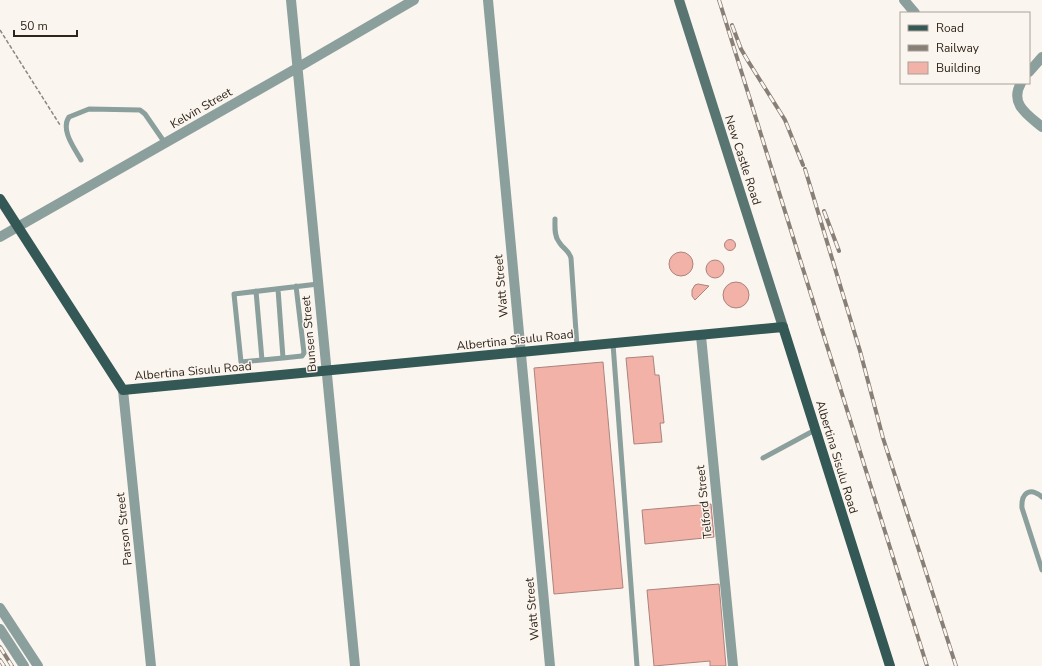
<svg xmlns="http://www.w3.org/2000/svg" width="1042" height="666" font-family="'Nunito Sans',sans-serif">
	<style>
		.building { fill: #f2b2a8; stroke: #ab837d }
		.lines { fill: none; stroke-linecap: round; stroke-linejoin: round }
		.path { stroke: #8e867d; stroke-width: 1.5; stroke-dasharray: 4 2; stroke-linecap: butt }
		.lane { stroke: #8b9f9d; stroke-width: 5 }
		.street { stroke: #8b9f9d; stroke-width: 10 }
		.secondary { stroke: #597572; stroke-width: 10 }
		.primary { stroke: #345855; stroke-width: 10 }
		.rail-casing { stroke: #887f77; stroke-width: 4 }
		.rail { stroke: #fbf5ef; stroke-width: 2.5; stroke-dasharray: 8; stroke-linecap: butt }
		.labels { text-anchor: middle; stroke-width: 3; stroke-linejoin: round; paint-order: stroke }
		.street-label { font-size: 12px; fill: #2f251a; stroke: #fbf5ef }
	</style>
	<rect width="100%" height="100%" fill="#fbf5ef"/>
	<path class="building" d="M724.5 245a5.5 5.5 0 1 1 11 0a5.5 5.5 0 1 1-11 0Z
		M669 264a12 12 0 1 1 24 0a12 12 0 1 1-24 0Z
		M706 269a9 9 0 1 1 18 0a9 9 0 1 1-18 0Z
		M723 295a13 13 0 1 1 26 0a13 13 0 1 1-26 0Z
		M698,284L709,286L695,300L692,296V290L695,285Z
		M653,356L655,375H659L664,423H660L662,442L634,444L626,358Z
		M603,362L623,588L554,594L534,368Z
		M711,504L714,537L645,544L642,510Z
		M719,584L726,666H710V661L654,666L647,590Z"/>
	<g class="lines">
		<path class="path" d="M0,30L60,125"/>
		<path class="lane" d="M81,160C75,149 60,130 69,117L89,109L140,110L145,114L165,143
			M555,219C555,227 554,236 559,242C563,249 569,250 571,258L577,347
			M278,289L283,358L302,356L304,353L296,286
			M256,291L262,360
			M613,344L637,666
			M283,358L241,362L234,294L318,284
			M763,458L815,430
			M1042,497C1029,486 1021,494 1022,508L1042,570"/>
		<path class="street" d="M291,0L355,666
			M488,0L550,666
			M904,0L915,13
			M1029,72L1042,57
			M1021,83C1009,104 1028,115 1042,127
			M0,237L297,68L414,0
			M701,336L733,666
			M123,390L151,666
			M0,608L38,666
			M0,629L24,666"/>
		<path class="secondary" d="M679,0L783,327"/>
		<path class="primary" d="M0,199L123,390L783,327L890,666"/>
		<defs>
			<path id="rail" d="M719,0L927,666
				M732,25L741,49L748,61L785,120L803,165
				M805,169L860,351L883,438L956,666
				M824,211L839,251
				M0,647L12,666
				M0,660L4,666"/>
		</defs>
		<use href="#rail" class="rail-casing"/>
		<use href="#rail" class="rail"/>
	</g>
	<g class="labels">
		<g class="street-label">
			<text transform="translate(201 108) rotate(-30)" y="4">Kelvin Street</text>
			<text transform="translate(743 160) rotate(72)" y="4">New Castle Road</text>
			<text transform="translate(501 286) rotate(-95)" y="4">Watt Street</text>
			<text transform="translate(309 334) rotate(-95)" y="4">Bunsen Street</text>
			<text transform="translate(515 340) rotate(-6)" y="4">Albertina Sisulu Road</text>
			<text transform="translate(193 371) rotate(-5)" y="4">Albertina Sisulu Road</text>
			<text transform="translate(837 457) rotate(73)" y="4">Albertina Sisulu Road</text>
			<text transform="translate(704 502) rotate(-96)" y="4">Telford Street</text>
			<text transform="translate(124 529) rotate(-96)" y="4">Parson Street</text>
			<text transform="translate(532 609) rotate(-95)" y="4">Watt Street</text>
		</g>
	</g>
	<rect x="900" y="12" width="130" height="72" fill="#fbf5ef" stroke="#a9a29a"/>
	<rect x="908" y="25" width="20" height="6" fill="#345855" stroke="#a9a29a"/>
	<text x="936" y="32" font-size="12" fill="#2f251a">Road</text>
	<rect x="908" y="45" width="20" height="6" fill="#887f77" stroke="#a9a29a"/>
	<text x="936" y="52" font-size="12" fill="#2f251a">Railway</text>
	<rect x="908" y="62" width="20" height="12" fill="#f2b2a8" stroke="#a9a29a"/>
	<text x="936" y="72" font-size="12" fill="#2f251a">Building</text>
	<path d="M14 30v6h63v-6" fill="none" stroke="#2f251a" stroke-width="2"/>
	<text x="20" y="30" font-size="12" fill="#2f251a" stroke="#fbf5ef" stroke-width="3" paint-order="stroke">50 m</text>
</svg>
